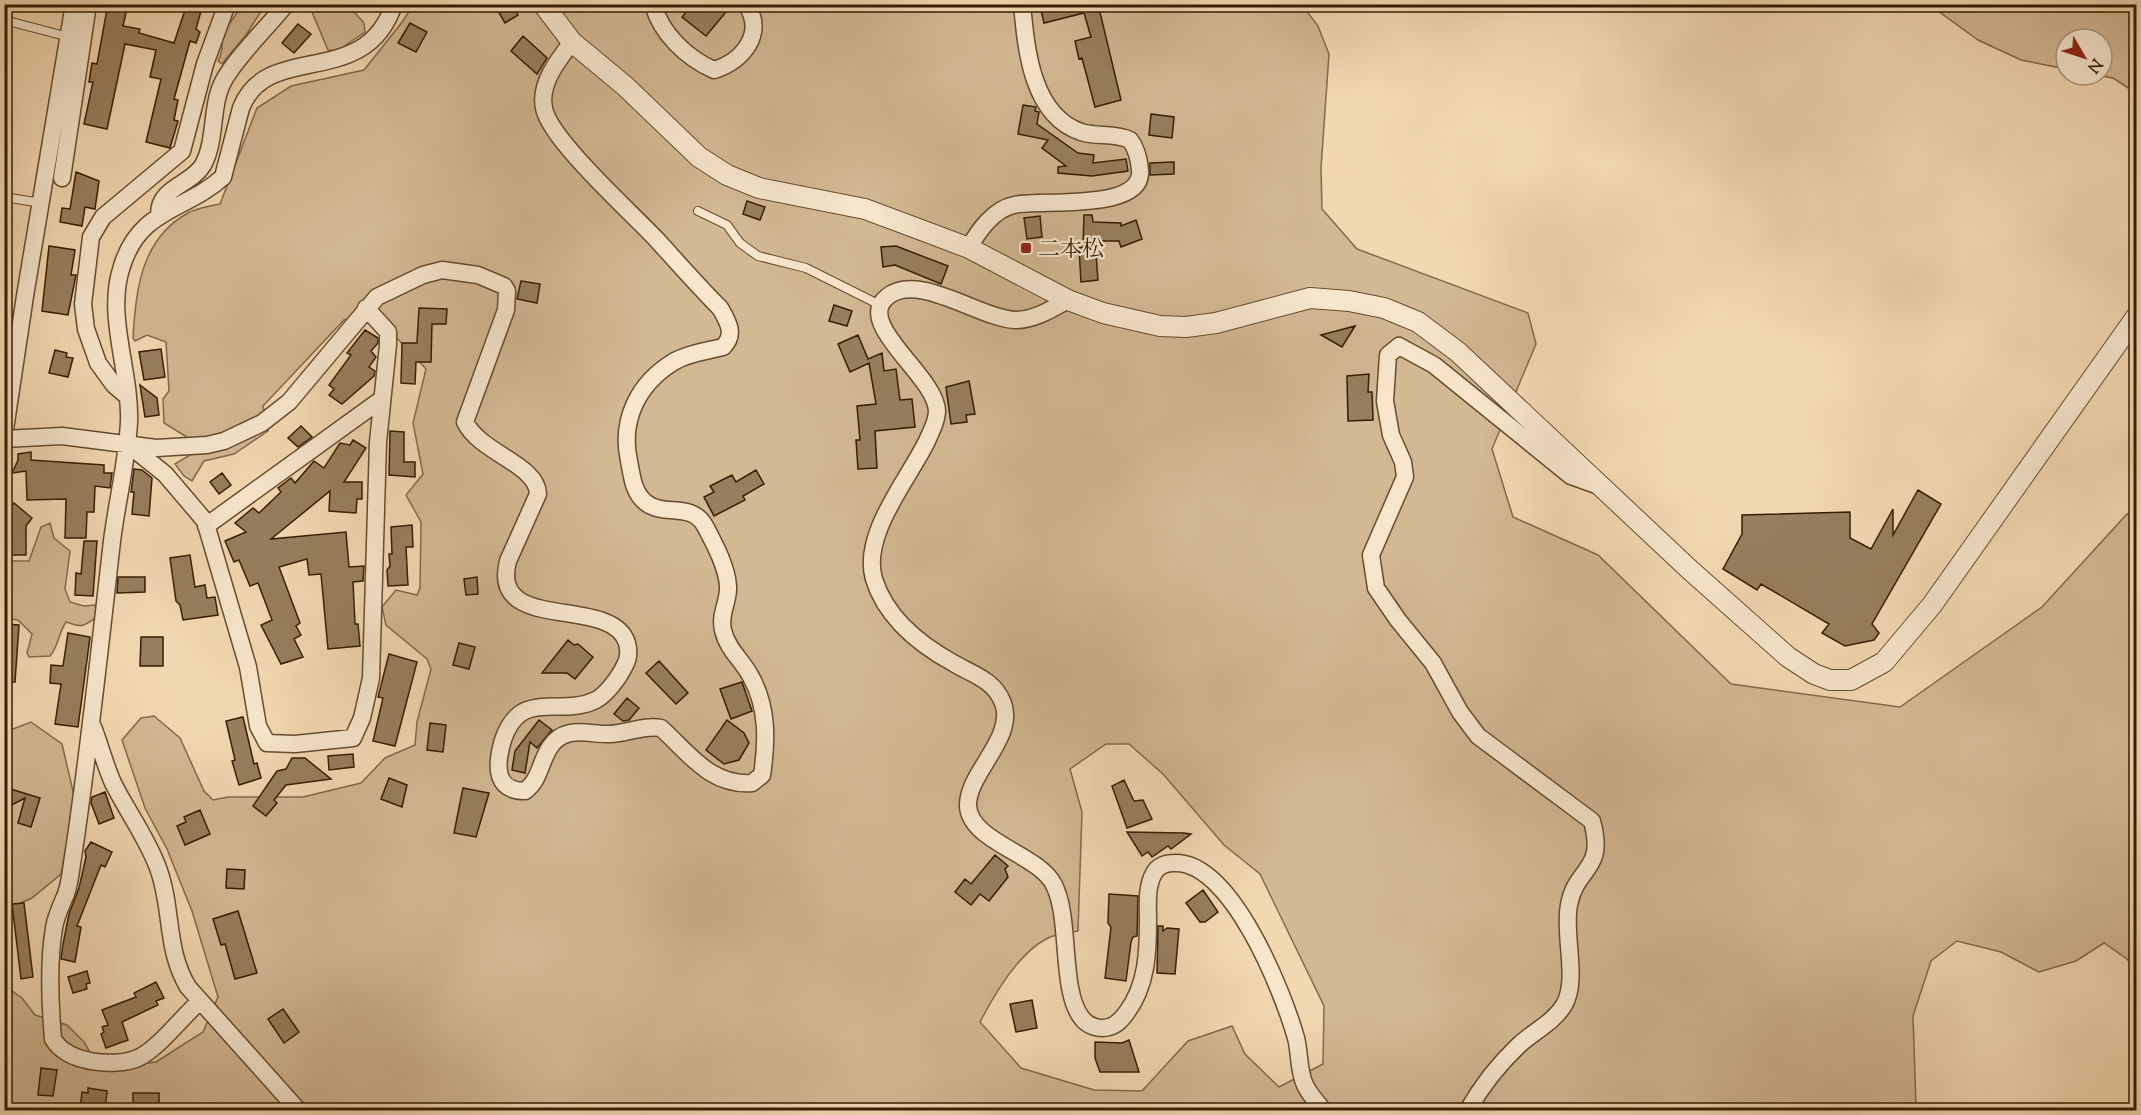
<svg xmlns="http://www.w3.org/2000/svg" width="2141" height="1115" font-family="'Sorts Mill Goudy','Noto Serif JP',serif">
	<style>
		.green { fill: #d2b893; stroke: #846a4a; stroke-width: 1.5; fill-rule: evenodd }
		.building { fill: #987e5d; stroke: #361d01; stroke-width: 1.5 }
		.lines { fill: none; stroke-linecap: round; stroke-linejoin: round }
		.service-casing { stroke: #654c2d; stroke-width: 10 }
		.minor-casing { stroke: #654c2d; stroke-width: 19 }
		.tertiary-casing { stroke: #654c2d; stroke-width: 22 }
		.service { stroke: #f7e6cc; stroke-width: 8 }
		.minor { stroke: #f7e6cc; stroke-width: 16 }
		.tertiary { stroke: #f7e6cc; stroke-width: 20 }
		.poi-dot { fill: #8f2418; stroke: #f7e6cc; stroke-width: 2 }
		.labels { text-anchor: middle; stroke-width: 4.5; stroke-linejoin: round; paint-order: stroke }
		.poi-label { font-size: 22px; fill: #361d01; stroke: #f7e6cc; text-anchor: start }
	</style>
	<rect width="100%" height="100%" fill="#f2d8b1"/>
	<filter id="stains"><feTurbulence type="fractalNoise" baseFrequency=".00333" numOctaves="4"/><feColorMatrix values="0 0 0 0 .2 0 0 0 0 .09 0 0 0 0 .02 0 0 0 .5 -.17"/></filter>
	<radialGradient id="worn" r=".72"><stop offset=".6" stop-color="#630" stop-opacity="0"/><stop offset="1" stop-color="#630" stop-opacity=".3"/></radialGradient>
	<path class="green" d="M241,5H265L246,35L222,64L218,61C224,49 221,46 223,36C226,25 237,16 241,5Z
		M309,5H348L364,23L365,32L337,51L328,50Z
		M413,5H1302L1318,26L1329,54L1321,168L1322,209L1357,249L1528,313L1536,344L1492,449L1513,517L1598,555L1731,684L1900,707L2042,607L2127,514L2136,512V970L2127,959L2104,943L2076,961L2039,972L2001,952L1957,941L1931,961L1913,1016L1916,1105L1920,1110H5L4,944L5,986L22,998L35,1015L67,1025L84,1042L100,1069L156,1062L203,1032L218,997L192,911L167,849L145,808L122,740L141,718L154,716L180,738L204,791L213,800L228,797H303L361,783L385,758L415,745L417,722L431,669L427,659L386,625L382,607L396,590L417,595L420,588L421,522L406,495L423,474L413,423L426,369L395,336L378,308L344,320L263,406L268,431L234,454L204,461L192,481L184,476L175,464L195,452V442L164,423L163,399L169,391L166,342L147,335L135,341L133,338C136,289 141,239 188,213C197,208 210,206 220,204L257,108L291,86L364,70L403,21ZM1106,744H1129L1163,774L1224,845L1260,874L1324,1006L1323,1064L1279,1087L1245,1054L1232,1026L1188,1041L1142,1091L1094,1090L1021,1068L980,1022C994,995 1018,954 1046,939C1055,934 1068,933 1078,931L1082,812L1070,769Z
		M1930,5H2136V93L2113,78L2096,75H2102V39H2066V69L2021,60L1978,40Z
		M50,523L54,538L70,551L65,589L70,602L84,606L95,605L98,617C82,625 86,629 66,622C58,634 59,645 50,656L29,657L27,653L32,634L18,620L5,618V561H29L41,527Z
		M31,722L62,744L75,800L61,874L32,898L5,910V732Z"/>
	<path class="building" d="M108,4H128L123,26L140,29L139,33L174,43L187,4H203L196,29L200,32L196,43L190,41L174,99L178,100L174,120L178,121L170,148L146,142L161,79L150,77L156,50L125,44L107,129L84,124L93,82H89L92,63L97,64Z
		M494,4H512L518,15L505,23Z
		M692,4H715L725,13L706,36L682,17Z
		M1045,4H1098L1121,100L1095,107L1082,58L1079,59L1075,41L1091,37L1084,13L1044,23L1041,10L1046,9Z
		M410,23L427,32L416,52L398,43Z
		M298,24L311,34L294,53L282,43Z
		M523,36L547,58L537,74L511,51Z
		M1023,105L1036,107L1035,111L1039,112L1037,124L1078,153L1094,155L1093,163L1126,159L1128,171L1092,176L1058,173V167L1066,166L1042,148L1048,140L1018,134Z
		M1151,114L1174,117L1172,138L1149,135Z
		M1174,162V174L1150,175V163Z
		M76,172L99,181L95,209L85,207L82,226L60,222L62,208L70,209Z
		M747,201L765,207L760,220L743,214Z
		M1084,215H1092L1093,222L1121,223V226L1136,220L1142,239L1121,247L1119,241H1095L1098,280L1081,282L1079,248L1083,247Z
		M1040,216L1042,237L1027,239L1024,218Z
		M49,246L75,250L71,275H76L68,315L42,311Z
		M896,246L948,266L941,284L895,265L883,267L881,247Z
		M521,281L540,284L537,303L517,299Z
		M834,305L852,311L847,326L829,321Z
		M419,308L447,309L446,324H432L431,362H416L415,384L401,383L402,343H417Z
		M1355,326L1342,347L1321,335Z
		M365,330L378,338V343L371,351L376,357L369,367L375,371L374,376L342,404L329,395L334,389L329,385L351,355L347,353Z
		M858,335L868,359L882,353L884,371L896,369L900,400L912,399L915,427L875,431L877,468L858,469L856,440H860L857,406L876,404L869,363L850,372L838,344Z
		M161,349L165,377L144,380L139,352Z
		M55,350L67,353L66,357L73,358L68,377L49,373Z
		M1369,374L1368,392H1372L1373,420L1348,421L1347,376Z
		M969,381L975,414L966,415L967,422L951,424L946,387Z
		M140,385L157,398L159,415L145,417Z
		M301,426L312,437L298,447L288,438Z
		M390,431L404,432V462H415V477L389,475Z
		M353,440L366,448L344,482H362V499H357L356,513L329,511L330,491L271,539L346,532L349,567L364,566L363,581L353,582L355,624H358L360,646L328,649L321,574L309,575L307,559L279,567L300,623L296,626L301,635L294,639L303,657L281,664L261,625L272,620L258,583L250,586L239,560L234,562L225,541L246,532L235,523L253,508L259,513L281,492L278,488L287,481L291,478L295,483L314,461L324,468L340,443L350,445Z
		M31,452V460L104,465V473H112L110,488L95,486L94,512H87L86,538H65L66,499L27,500L26,471L12,473L18,460V454Z
		M134,469L142,470L152,478L149,516L132,514L134,492H131Z
		M756,470L764,484L743,496L745,500L714,516L704,497L714,492L710,486L732,475L736,482Z
		M222,473L231,485L219,494L210,482Z
		M1918,490L1941,504L1872,624L1879,633L1874,640L1845,646L1822,633L1829,624L1761,584L1757,590L1723,569L1742,534V515L1850,512V538L1871,549L1893,509V535Z
		M14,503L32,518L26,526V555H4V514Z
		M412,525L413,547H406L408,585L388,586L387,570L390,566L389,554H392L391,527Z
		M84,541H97L93,596L75,595L76,573L81,574Z
		M190,555L195,587L205,585L207,598L215,597L218,615L183,620L180,605L176,601L170,558Z
		M118,577H145V592L117,593Z
		M477,577L478,594L466,595L464,579Z
		M4,624L19,625L15,682H4Z
		M68,633L90,637L78,727L55,724L61,684L50,683L51,665L63,666Z
		M141,637H163V666H140Z
		M568,640L574,645L578,644L593,657L575,679L567,673H542Z
		M459,643L475,647L469,669L453,665Z
		M389,654L417,662L395,746L373,741L383,698L378,697Z
		M659,661L688,693L676,704L646,673Z
		M742,682L752,711L731,719L720,689Z
		M627,698L639,708L629,720L623,721L614,714Z
		M243,717L254,764L257,763L261,778L239,785L232,761L235,760L226,721Z
		M539,720L552,730L537,748L530,742L525,773L512,770L515,751Z
		M727,720L744,733L749,743L739,760L724,764L706,750Z
		M430,723L446,725L443,752L427,750Z
		M353,754L354,767L329,770L328,756Z
		M292,758H305L331,779L286,785L274,800L277,803L266,816L253,806L277,771L286,769Z
		M389,778L407,785L402,807L381,799Z
		M1124,780L1134,801L1143,800L1152,819L1127,828L1112,786Z
		M4,787L40,798L31,827L18,823L25,798L4,809Z
		M463,788L489,793L476,837L454,833Z
		M105,792L114,818L99,824L91,803L92,797Z
		M200,810L210,834L185,845L177,826L186,822L184,817Z
		M1127,832L1184,833L1191,834L1171,849L1168,846L1152,857L1148,852L1142,856Z
		M91,842L112,852L105,867L101,865L77,926L81,927L75,962L61,959L63,944L69,914L79,888L86,857L85,851Z
		M995,855L1008,866L1005,869L1008,877L989,901L980,894L971,905L955,892L965,879L971,884Z
		M227,869L245,870L244,889L226,888Z
		M1203,890L1218,912L1205,922H1200L1186,903Z
		M1109,894L1138,896L1137,936L1133,937L1131,942L1126,981L1105,978L1111,927L1108,923Z
		M24,903L33,977L21,979L12,904Z
		M238,911L257,973L235,979L225,944L221,945L213,919Z
		M1158,926H1163V931L1167,928L1179,929L1175,974L1157,973Z
		M87,971L90,983L86,984L87,989L73,993L68,977Z
		M156,982L164,998L156,1001L158,1005L122,1022L128,1040L106,1048L101,1034L104,1032L102,1027L108,1025L102,1010L136,997L134,993Z
		M1032,1000L1037,1028L1016,1032L1010,1004Z
		M283,1009L299,1032L284,1043L268,1019Z
		M1129,1040L1139,1072H1100L1095,1058V1042L1122,1043Z
		M41,1068L57,1070L53,1096L38,1095Z
		M88,1088L107,1091L105,1110H80L82,1092L88,1093Z
		M133,1093H159V1110H133Z"/>
	<g class="lines">
		<defs>
			<path id="service" d="M4,20L69,37
				M4,197L41,203
				M698,211L727,225L740,243L758,256L806,268L880,305"/>
			<path id="minor" d="M653,4C661,34 687,58 714,70C743,61 766,33 746,4
				M62,178L88,4
				M159,214C159,187 191,185 203,165C217,139 210,105 224,80C237,56 268,27 286,4
				M969,248C978,231 994,209 1014,205C1041,199 1144,212 1140,170C1139,159 1137,149 1130,140C1115,133 1097,137 1081,132C1031,115 1026,47 1022,4
				M1068,300C1052,309 1034,320 1016,320C980,319 918,271 887,297C854,324 936,376 937,411C937,422 931,431 927,441C908,480 861,535 874,579C886,618 920,645 955,664C974,675 994,680 1003,703C1016,738 967,773 968,806C970,842 1039,854 1054,885C1071,918 1060,989 1081,1017C1087,1026 1099,1030 1109,1027C1117,1025 1122,1019 1127,1012C1147,985 1148,952 1148,920C1148,905 1146,887 1154,873C1158,866 1166,863 1174,863C1231,860 1283,992 1296,1038C1300,1053 1298,1070 1305,1085C1309,1094 1317,1102 1323,1110
				M128,397L114,385L98,363L86,329L83,304L91,237L103,217L182,151L205,64L227,4
				M4,436L25,296L74,4
				M4,439L62,436L156,448L207,445L224,441L262,423L289,402L377,297L423,275L442,270L478,275L504,286L507,291L506,310L465,422C480,453 537,464 538,494L508,561C489,635 612,594 627,643C629,651 629,658 625,665C620,676 607,694 596,700C559,718 521,687 503,740C500,750 497,766 500,776C504,788 514,791 525,791C540,780 540,762 550,747C565,724 590,735 610,734C628,733 644,725 661,728C689,753 710,786 752,783L762,775C767,742 768,707 751,677C743,661 727,649 723,630C719,614 729,602 728,586C727,567 714,543 705,526C691,501 664,518 645,502C633,492 632,476 629,461C620,420 638,383 675,361C689,353 707,351 723,347C736,334 728,322 720,308C698,286 678,263 657,240C633,214 549,139 544,108C539,84 558,60 572,42
				M130,446L165,474L205,521L248,667L258,726L267,743L295,744L353,738L362,718L371,678L378,442L388,345V332L366,308
				M206,526L382,399
				M93,727C100,745 105,765 113,783C127,811 147,838 158,868C173,908 165,949 188,987L298,1110
				M200,1001C183,1016 158,1049 138,1058C114,1068 67,1063 53,1039C50,1004 48,963 54,928C56,915 61,906 66,894C70,883 71,869 73,857C89,752 100,646 112,541C117,501 127,462 129,422C131,371 105,315 122,266C140,208 186,211 223,177L241,108C268,39 365,92 394,4
				M1468,1110C1481,1087 1500,1063 1519,1045C1533,1032 1554,1022 1564,1005C1579,980 1563,935 1569,905C1576,866 1606,872 1592,821L1478,736L1460,712L1433,663L1398,620L1376,588L1371,555L1405,477L1403,462L1391,435L1385,401L1388,355L1399,346L1434,365L1571,476L1599,486"/>
			<path id="tertiary" d="M543,4L572,42L625,86L699,157L727,175L759,188L865,209L932,234L969,248L1068,300L1103,313L1160,326L1186,327L1216,323L1310,298L1349,301L1384,308L1418,322L1458,352L1689,569L1788,657L1814,674L1830,680H1851L1884,662L1932,605L2136,317"/>
		</defs>
		<use href="#service" class="service-casing"/>
		<use href="#minor" class="minor-casing"/>
		<use href="#tertiary" class="tertiary-casing"/>
		<use href="#service" class="service"/>
		<use href="#minor" class="minor"/>
		<use href="#tertiary" class="tertiary"/>
	</g>
	<rect class="poi-dot" x="1020" y="242" width="12" height="12" rx="3"/>
	<g class="labels">
		<g class="poi-label">
			<text x="1038" y="256">二本松</text>
		</g>
	</g>
	<rect width="2141" height="1115" fill="none" stroke="#f2d8b1" stroke-width="24"/>
	<rect x="6" y="6" width="2129" height="1103" fill="none" stroke="#361d01" stroke-width="3"/>
	<rect x="12" y="12" width="2117" height="1091" fill="none" stroke="#361d01" stroke-width="1.5"/>
	<g transform="translate(2084 57) rotate(129)"><circle r="28" fill="#f7e6cc" stroke="#aa967b" stroke-width="1.5"/>
	<path d="M0-4.5L10 22L0 15L-10 22Z" fill="#8f2418"/>
	<text y="-9" font-size="16" font-weight="bold" text-anchor="middle" fill="#361d01">N</text>
	</g>
	<rect width="100%" height="100%" filter="url(#stains)"/>
	<rect width="100%" height="100%" fill="url(#worn)"/>
</svg>
